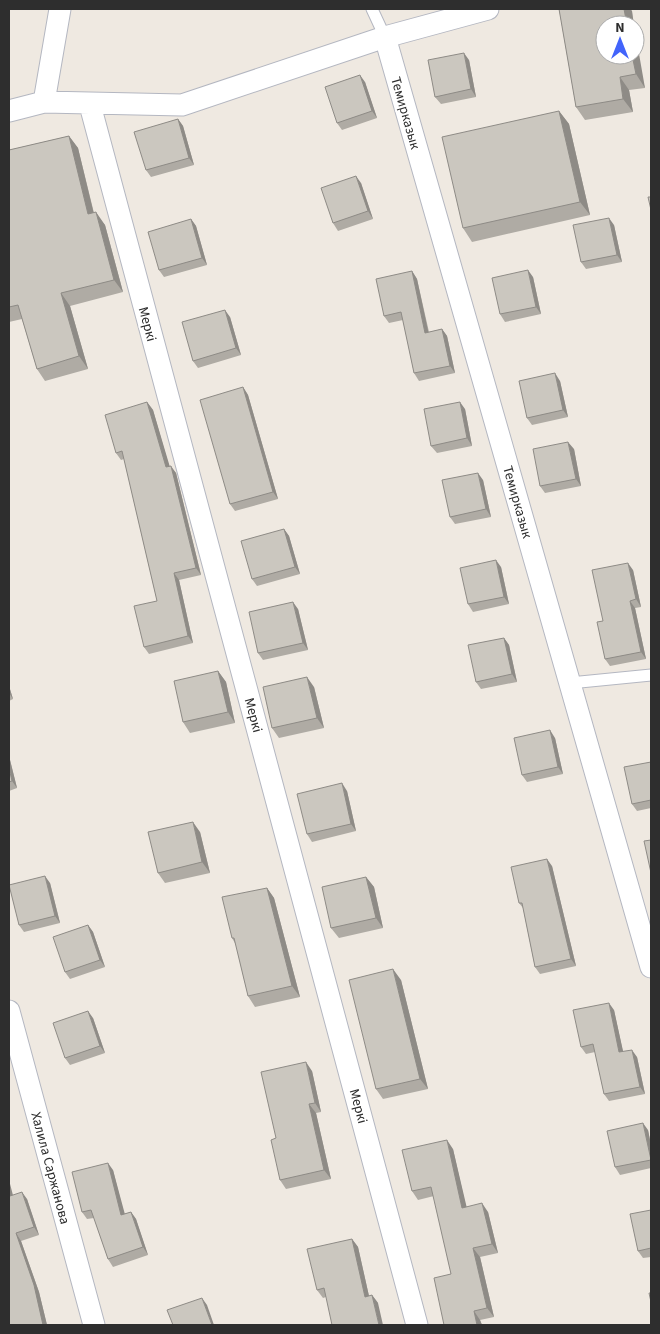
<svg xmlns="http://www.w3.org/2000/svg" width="660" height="1334" font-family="'Source Sans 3',sans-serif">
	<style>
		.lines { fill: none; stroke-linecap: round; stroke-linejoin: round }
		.lane-casing { stroke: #b4b7c1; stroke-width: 13 }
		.street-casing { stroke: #b4b7c1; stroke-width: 23 }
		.lane { stroke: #fff; stroke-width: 11 }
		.street { stroke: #fff; stroke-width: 21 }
		.wall { fill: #afaba4 }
		.shaded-wall { fill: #8e8b86 }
		.building { fill: #cbc7bf; stroke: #8e8b86 }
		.labels { text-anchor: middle; stroke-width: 4; stroke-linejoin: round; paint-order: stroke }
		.street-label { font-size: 14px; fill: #2e2e2e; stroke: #fff }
	</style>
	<rect width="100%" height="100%" fill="#efe9e1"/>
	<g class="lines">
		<defs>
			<path id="lane" d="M372,9L385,37
				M570,683L651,675"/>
			<path id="street" d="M385,37L651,967
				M44,102L60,9
				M90,105L417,1325
				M9,111L44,102L182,105L385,37L488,9
				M9,1011L94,1325"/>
		</defs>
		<use href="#lane" class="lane-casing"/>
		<use href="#street" class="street-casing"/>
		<use href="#lane" class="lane"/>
		<use href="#street" class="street"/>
	</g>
	<path class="wall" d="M559,9H630L632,11L635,55L645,88L629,90L633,112L585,120L576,107Z
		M469,60L476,97L441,104L435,97Z
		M365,82L377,118L342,130L337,123Z
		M559,111L569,124L590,215L472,242L463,228Z
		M178,119L183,126L194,165L151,177L146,170Z
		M69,136L78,148L94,213L105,225L123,292L70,306L88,369L45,381L37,369L22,319L9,322V150Z
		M361,183L373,219L338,231L333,223Z
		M191,219L196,226L207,265L164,277L159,270Z
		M614,225L622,262L586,269L581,262Z
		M412,271L417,279L429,332L442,329L447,336L455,373L419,381L414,373L403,320L389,323L384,316Z
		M533,277L541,314L505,322L500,314Z
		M230,317L241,355L198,368L193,361Z
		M560,381L568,417L532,425L527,418Z
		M243,387L248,395L278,499L235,511L230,504Z
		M147,402L153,410L169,466L176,473L201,575L179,580L193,643L149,654L144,647L157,601L124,459L121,460L116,453Z
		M465,409L472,446L437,453L431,446Z
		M574,449L581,486L545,493L540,486Z
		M483,480L491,517L455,524L450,517Z
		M284,529L289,536L300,574L257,586L252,579Z
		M501,567L509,604L473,612L468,604Z
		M633,570L641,607L635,608L646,659L610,666L605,659L603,621Z
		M298,609L308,650L263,660L258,653Z
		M504,638L509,645L517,682L481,689L476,682Z
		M218,671L226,682L235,723L190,733L183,722Z
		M9,686L13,699L9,701Z
		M314,687L324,728L279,738L272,728Z
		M555,738L563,774L527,782L522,775Z
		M9,756L17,788L9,791Z
		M651,762V808L637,811L632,804Z
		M347,791L356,831L312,842L307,834Z
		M200,832L210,873L165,883L158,873Z
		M552,866L576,966L540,974L535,967L523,908L519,903Z
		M366,877L374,887L383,928L339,938L331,928Z
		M50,883L60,923L24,932L19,925Z
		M267,888L274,898L300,997L255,1007L248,996L236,945L232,938Z
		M88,925L93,932L105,967L70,979L65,972Z
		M401,980L428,1089L383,1099L376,1089Z
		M614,1010L623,1052L637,1057L645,1094L609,1101L604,1094L595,1052L586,1054L581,1047Z
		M93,1018L105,1053L70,1065L65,1058Z
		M312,1071L321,1112L316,1113L331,1179L286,1189L280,1180L276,1138Z
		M648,1130L651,1145V1168L620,1175L615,1167Z
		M453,1149L466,1207L488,1212L498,1253L480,1257L494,1317L480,1320L482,1325H444L451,1274L434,1196L418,1200L412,1191Z
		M113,1170L124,1214L131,1212L136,1219L148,1255L113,1267L108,1259L94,1218L87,1219L82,1212Z
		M13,1195L27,1199L39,1235L21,1241L39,1292L47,1325H9Z
		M651,1210V1257L643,1258L638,1251Z
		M352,1239L358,1247L369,1296L372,1295L378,1303L326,1297L323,1298L317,1290Z"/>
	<path class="shaded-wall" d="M624,9H630L632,11L634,25H627Z
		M635,31L645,88L636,74L632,55H635Z
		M464,53L469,60L476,97L471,89Z
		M360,75L365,82L377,118L372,111Z
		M620,77L629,90L633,112L623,99Z
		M559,111L569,124L590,215L580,202Z
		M178,119L183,126L194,165L189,158Z
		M69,136L78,148L97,227L88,214Z
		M356,176L361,183L373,219L368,211Z
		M96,212L105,225L123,292L114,280Z
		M609,218L614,225L622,262L617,255Z
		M191,219L196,226L207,265L202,258Z
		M528,270L533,277L541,314L536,307Z
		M412,271L417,279L430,340L425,333Z
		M61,293L70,306L88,369L79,356Z
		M225,310L230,317L241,355L236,348Z
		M442,329L447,336L455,373L450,366Z
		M555,373L560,381L568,417L563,410Z
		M243,387L248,395L278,499L273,492Z
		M147,402L153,410L172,474L166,467Z
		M460,402L465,409L472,446L467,438Z
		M568,442L574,449L581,486L576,479Z
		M171,466L176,473L201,575L196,568Z
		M478,473L483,480L491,517L486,509Z
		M284,529L289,536L300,574L295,567Z
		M496,560L501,567L509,604L504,597Z
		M628,563L633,570L641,607L636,599Z
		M174,573L179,580L193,643L188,636Z
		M630,601L635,608L646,659L641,652Z
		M293,602L298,609L308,650L303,643Z
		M504,638L509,645L517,682L512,674Z
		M218,671L226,682L235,723L228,712Z
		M307,677L314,687L324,728L317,718Z
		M9,686L13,699L9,693Z
		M550,730L555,738L563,774L558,767Z
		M9,756L17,788L12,781L9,768Z
		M342,783L347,791L356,831L351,824Z
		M193,822L200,832L210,873L202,862Z
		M547,859L552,866L576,966L571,959Z
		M45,876L50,883L60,923L55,916Z
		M366,877L374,887L383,928L376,918Z
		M267,888L274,898L300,997L292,986Z
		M88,925L93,932L105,967L100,960Z
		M393,969L401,980L428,1089L420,1079Z
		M609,1003L614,1010L625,1060L619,1052Z
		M88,1011L93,1018L105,1053L100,1046Z
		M632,1050L637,1057L645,1094L640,1087Z
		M306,1062L312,1071L321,1112L315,1103Z
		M309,1104L316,1113L331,1179L324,1170Z
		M643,1123L648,1130L651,1145V1160Z
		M447,1140L453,1149L469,1217L462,1208Z
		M108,1163L113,1170L127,1222L121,1215Z
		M9,1180L15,1203L10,1196L9,1192Z
		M22,1192L27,1199L39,1235L34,1227Z
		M482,1203L488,1212L498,1253L492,1244Z
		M131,1212L136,1219L148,1255L143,1247Z
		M16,1233L21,1241L39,1292L47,1325H43Z
		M352,1239L358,1247L371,1305L365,1297Z
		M473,1248L480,1257L494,1317L487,1308Z
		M372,1295L378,1303L383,1325H379Z
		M202,1298L207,1305L214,1325H212Z
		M474,1311L480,1320L482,1325H477Z"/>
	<path class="building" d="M559,9H624L627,25H605V55H632L636,74L620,77L623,99L576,107Z
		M464,53L471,89L435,97L428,60Z
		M360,75L372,111L337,123L325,87Z
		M559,111L580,202L463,228L442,137Z
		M178,119L189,158L146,170L134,132Z
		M69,136L88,214L96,212L114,280L61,293L79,356L37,369L18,305L9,307V150Z
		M356,176L368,211L333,223L321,188Z
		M648,197H651V210Z
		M609,218L617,255L581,262L573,225Z
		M191,219L202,258L159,270L148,232Z
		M528,270L536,307L500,314L492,278Z
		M412,271L425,333L442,329L450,366L414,373L401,312L384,316L376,279Z
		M225,310L236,348L193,361L182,322Z
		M555,373L563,410L527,418L519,381Z
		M243,387L273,492L230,504L200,400Z
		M147,402L166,467L171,466L196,568L174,573L188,636L144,647L134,606L157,601L122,451L116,453L105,415Z
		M460,402L467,438L431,446L424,409Z
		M568,442L576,479L540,486L533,449Z
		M478,473L486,509L450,517L442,480Z
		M284,529L295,567L252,579L241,541Z
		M496,560L504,597L468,604L460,568Z
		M628,563L636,599L630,601L641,652L605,659L597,622L603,621L592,570Z
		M293,602L303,643L258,653L249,612Z
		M504,638L512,674L476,682L468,645Z
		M218,671L228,712L183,722L174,681Z
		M307,677L317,718L272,728L263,687Z
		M550,730L558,767L522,775L514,738Z
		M651,762V800L632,804L624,767Z
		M9,768L12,781L9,782Z
		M342,783L351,824L307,834L297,794Z
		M193,822L202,862L158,873L148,832Z
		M651,840V873L644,841Z
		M547,859L571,959L535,967L522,903H519L511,867Z
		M45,876L55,916L19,925L9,885Z
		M366,877L376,918L331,928L322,887Z
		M267,888L292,986L248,996L234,938H232L222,897Z
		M88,925L100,960L65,972L53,937Z
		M393,969L420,1079L376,1089L349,980Z
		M609,1003L619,1052L632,1050L640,1087L604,1094L593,1044L581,1047L573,1010Z
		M88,1011L100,1046L65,1058L53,1023Z
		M306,1062L315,1103L309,1104L324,1170L280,1180L271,1140L276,1138L261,1072Z
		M643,1123L651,1160L615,1167L607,1131Z
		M447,1140L462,1208L482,1203L492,1244L473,1248L487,1308L474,1311L477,1325H444L434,1278L451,1274L431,1187L412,1191L402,1150Z
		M108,1163L121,1215L131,1212L143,1247L108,1259L91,1210L82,1212L72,1172Z
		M9,1192L10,1196L22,1192L34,1227L16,1233L34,1285L43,1325H9Z
		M651,1210V1248L638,1251L630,1214Z
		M352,1239L365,1297L372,1295L379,1325H332L324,1288L317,1290L307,1249Z
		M649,1293H651V1302Z
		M202,1298L212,1325H173L167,1310Z"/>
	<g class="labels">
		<g class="street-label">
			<text transform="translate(406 113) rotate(74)" y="5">Темирказык</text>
			<text transform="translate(148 324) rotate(75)" y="5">Меркі</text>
			<text transform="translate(518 502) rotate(74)" y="5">Темирказык</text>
			<text transform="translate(254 715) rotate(75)" y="5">Меркі</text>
			<text transform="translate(359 1106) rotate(75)" y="5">Меркі</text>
			<text transform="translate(51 1168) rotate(75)" y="5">Халила Саржанова</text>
		</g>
	</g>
	<rect width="660" height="1334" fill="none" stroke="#2e2e2e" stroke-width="20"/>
	<g transform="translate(620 40)"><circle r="24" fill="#ffffff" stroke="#ababab"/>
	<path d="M0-4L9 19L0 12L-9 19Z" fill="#4264fb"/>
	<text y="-8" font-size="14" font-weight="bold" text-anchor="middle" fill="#2e2e2e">N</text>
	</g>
</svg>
